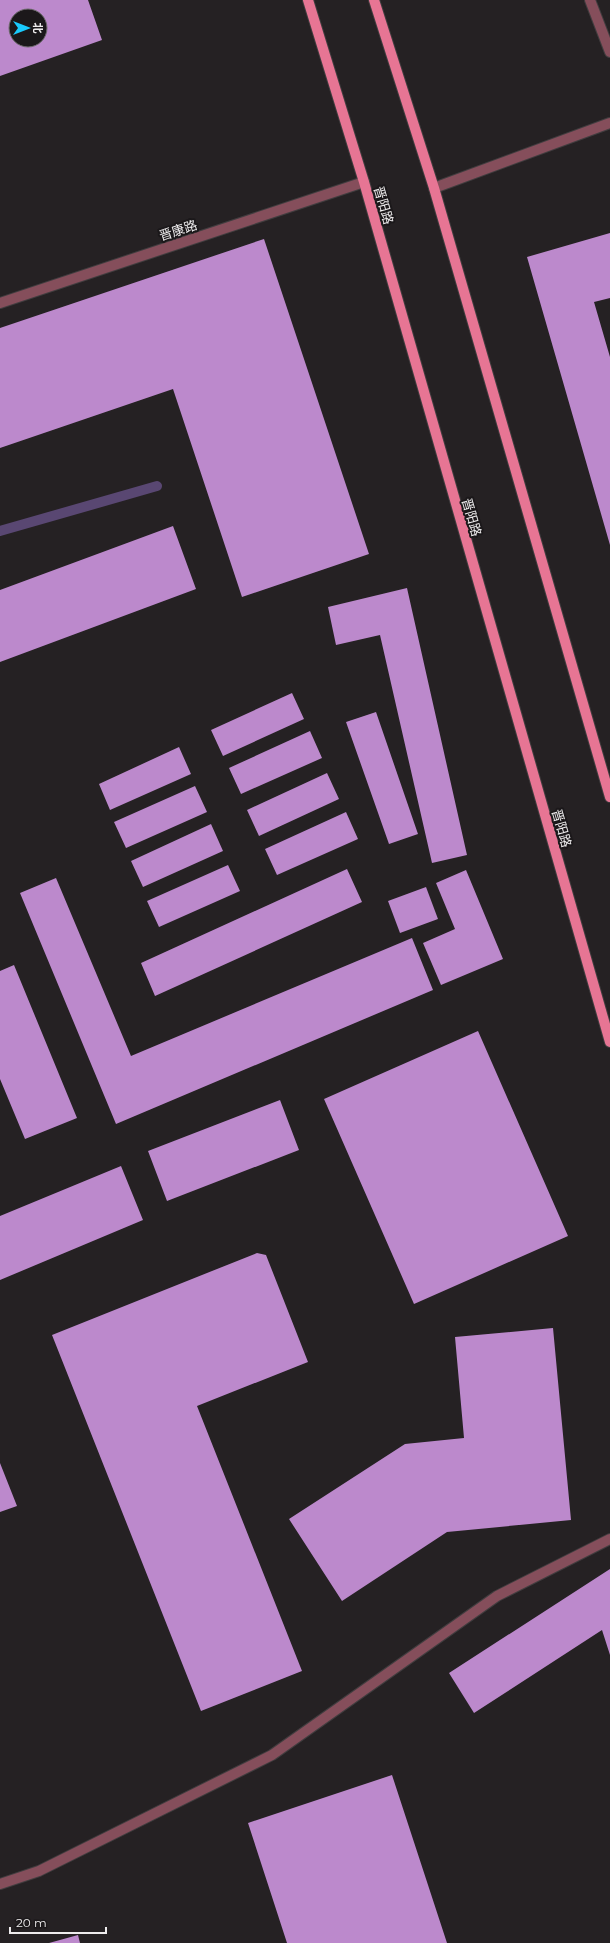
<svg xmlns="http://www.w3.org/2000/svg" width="610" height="1943" font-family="Montserrat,'Noto Sans SC',sans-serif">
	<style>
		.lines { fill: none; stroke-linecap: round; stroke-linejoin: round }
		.stream { stroke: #594772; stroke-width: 10 }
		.building { fill: #bc89cc; fill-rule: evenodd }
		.minor-casing { stroke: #413d3f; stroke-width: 12 }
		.major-casing { stroke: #413d3f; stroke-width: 12 }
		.minor { stroke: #854e5b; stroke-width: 10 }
		.major { stroke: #e77594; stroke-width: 10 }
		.labels { text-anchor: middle; stroke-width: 4; stroke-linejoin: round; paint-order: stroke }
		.street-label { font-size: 13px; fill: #eeeced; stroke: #1b181a }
	</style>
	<rect width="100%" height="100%" fill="#252123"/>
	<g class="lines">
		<path class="stream" d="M0,531L157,486"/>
	</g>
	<path class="building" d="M0,0H88L102,40L0,76ZM16,16H40V40H16Z
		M610,233V298L594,302L610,357V545L527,257Z
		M264,239L369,554L242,597L173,389L0,448V328Z
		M173,526L196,589L0,662V590Z
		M407,588L467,855L432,863L380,635L336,645L328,607Z
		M292,693L304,719L223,756L211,730Z
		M376,712L418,834L389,844L346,722Z
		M310,731L322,758L241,794L229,768Z
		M179,747L191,774L110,810L99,784Z
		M327,773L339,799L259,836L247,810Z
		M195,786L207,812L126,848L114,822Z
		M346,812L358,839L277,875L265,849Z
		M211,824L223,851L143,887L131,861Z
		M228,865L240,891L159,927L147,901Z
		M347,869L362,902L155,996L141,963Z
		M466,870L503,959L441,985L423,943L455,929L436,883Z
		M56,878L131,1056L412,938L433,990L116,1124L20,893Z
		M426,887L438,919L400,933L388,901Z
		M14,965L77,1118L25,1139L0,1079V971Z
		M478,1031L568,1236L414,1304L324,1099Z
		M280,1100L299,1150L167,1201L148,1151Z
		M121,1166L143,1220L0,1280V1216Z
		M257,1253L266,1255L308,1362L197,1406L302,1671L201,1711L52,1335Z
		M553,1328L571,1520L447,1532L342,1601L289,1519L405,1444L464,1438L455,1337Z
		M0,1463L17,1506L0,1512Z
		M610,1569V1655L602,1630L474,1713L449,1673Z
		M392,1775L447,1943H287L248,1823Z
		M78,1935L80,1943H49Z"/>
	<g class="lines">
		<defs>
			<path id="minor" d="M590,0L610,52
				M434,188L610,123
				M0,303L364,182
				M0,1884L39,1871L272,1755L497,1596L610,1539"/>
			<path id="major" d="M308,0L364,182L610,1042
				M374,0L434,188L610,797"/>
		</defs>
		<use href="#minor" class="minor-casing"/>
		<use href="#major" class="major-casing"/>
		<use href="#minor" class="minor"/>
		<use href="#major" class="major"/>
	</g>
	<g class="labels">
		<g class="street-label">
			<text transform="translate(384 205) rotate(74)" y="5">晋阳路</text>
			<text transform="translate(178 230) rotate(-18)" y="5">晋康路</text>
			<text transform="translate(472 517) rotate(74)" y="5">晋阳路</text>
			<text transform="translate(562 828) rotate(74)" y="5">晋阳路</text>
		</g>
	</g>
	<g transform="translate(28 28) rotate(90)"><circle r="19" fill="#1b181a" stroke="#6f6d6e"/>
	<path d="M0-3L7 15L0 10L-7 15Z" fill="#19cafc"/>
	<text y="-6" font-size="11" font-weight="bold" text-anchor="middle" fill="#eeeced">北</text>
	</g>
	<path d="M10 1927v6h96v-6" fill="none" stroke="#eeeced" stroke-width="2"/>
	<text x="16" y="1927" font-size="12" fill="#eeeced" stroke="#1b181a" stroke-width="3" paint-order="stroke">20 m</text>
</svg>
